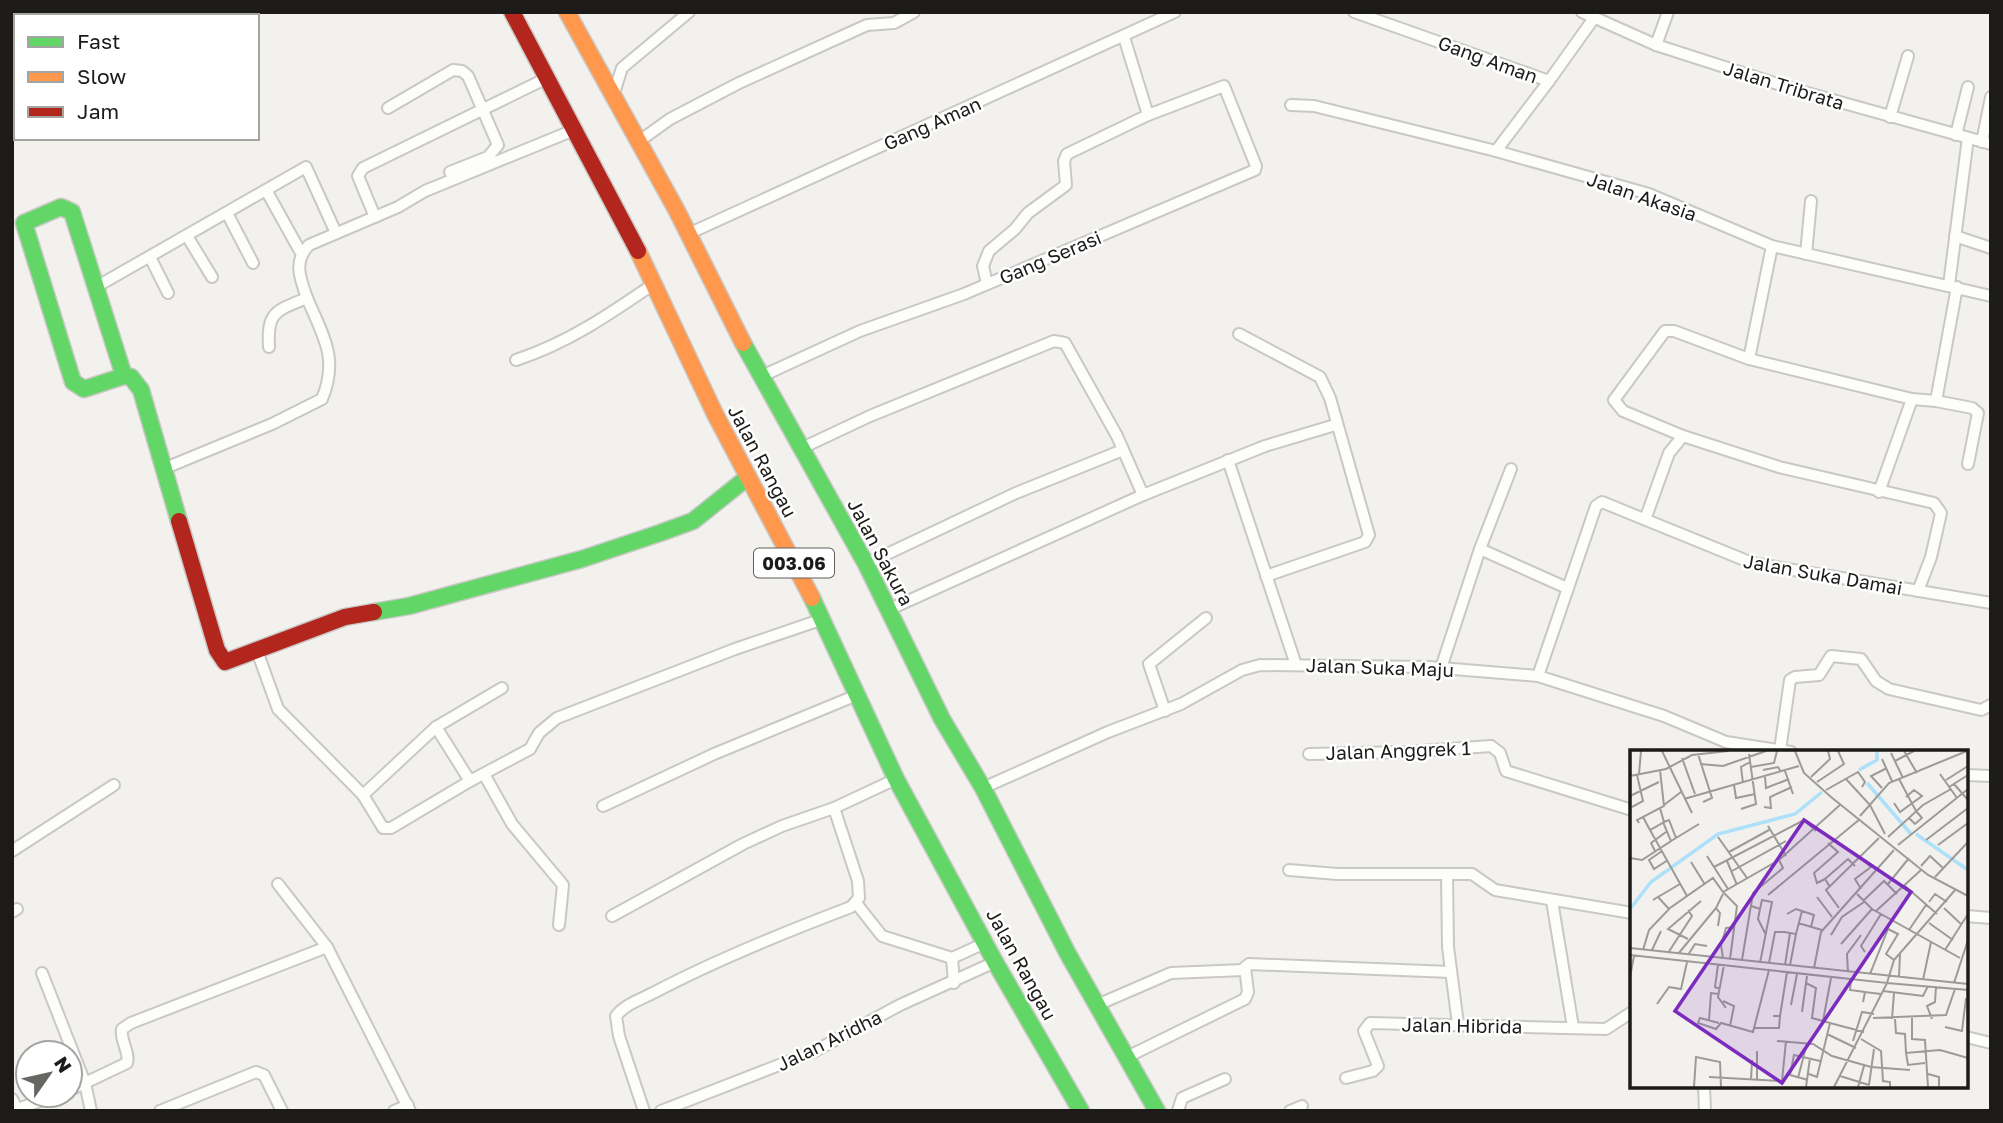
<svg xmlns="http://www.w3.org/2000/svg" width="2003" height="1123" viewBox="0 0 2003 1123" font-family="'Golos Text',sans-serif">
  <style>
    .lines { fill: none; stroke-linecap: round; stroke-linejoin: round }
    .street-casing { stroke: #c9c8c5; stroke-width: 14 }
    .fast-casing { stroke: #c9c8c5; stroke-width: 19 }
    .slow-casing { stroke: #c9c8c5; stroke-width: 19 }
    .jam-casing { stroke: #c9c8c5; stroke-width: 19 }
    .street { stroke: #fdfdfc; stroke-width: 10 }
    .fast { stroke: #63d668; stroke-width: 16 }
    .slow { stroke: #ff974d; stroke-width: 16 }
    .jam { stroke: #b3261e; stroke-width: 16 }
    .labels { text-anchor: middle; dominant-baseline: central; stroke-width: 5; stroke-linejoin: round; paint-order: stroke }
    .shield { fill: #fff; stroke: #605f5e; stroke-width: 2 }
    .shield-label { font-size: 18px; font-weight: bold; fill: #1c1b19 }
    .street-label { font-size: 19px; fill: #1c1b19; stroke: #fff }
    .inset-river { fill: none; stroke: #ade0f9; stroke-width: 3.5 }
    .inset-road { fill: none; stroke: #9c9b98; stroke-width: 2 }
    .view { fill: #7b2cbf; fill-opacity: 0.15; stroke: #7b2cbf; stroke-width: 3.5 }
    .inset-edge { fill: none; stroke: #1c1b19; stroke-width: 3.5 }
  </style>
  <rect width="100%" height="100%" fill="#f2f1ed"/>
  <g class="lines">
    <g class="street-casing">
      <g id="street">
        <polyline points="1354,12 1549,81 1594,18"/>
        <polyline points="1582,12 1656,45 1793,89 1991,144"/>
        <polyline points="1656,45 1668,12"/>
        <polyline points="613,96 622,68 689,12"/>
        <polyline points="1291,105 1314,106 1496,151 1649,194 1772,246 1991,296"/>
        <polyline points="388,108 453,70 462,71 468,76 498,145 488,157 450,172"/>
        <polyline points="1890,117 1908,56"/>
        <polyline points="1956,135 1968,87"/>
        <polyline points="638,142 670,119 739,83 867,25 894,23 914,12"/>
        <polyline points="1982,142 1991,97"/>
        <polyline points="1496,151 1549,81"/>
        <polyline points="266,190 301,253"/>
        <polyline points="227,213 253,263"/>
        <polyline points="375,217 358,176 363,168 547,78"/>
        <polyline points="688,234 1175,12"/>
        <polyline points="187,236 212,277"/>
        <polyline points="1955,236 1991,248"/>
        <polyline points="1806,254 1811,201"/>
        <polyline points="150,257 168,293"/>
        <polyline points="987,284 983,266 989,251 1015,229 1028,213 1066,185 1064,161 1067,154 1148,115"/>
        <polyline points="1949,285 1968,138"/>
        <polyline points="96,287 306,167 336,233"/>
        <polyline points="1239,334 1320,377 1330,398 1369,535 1365,542 1266,576"/>
        <path d="M269,347C267,312 275,311 307,298C300,278 293,262 309,245L398,207L425,191L574,130"/>
        <polyline points="1749,359 1772,246"/>
        <path d="M516,360C568,343 610,314 655,283"/>
        <polyline points="760,377 860,331 964,294 1255,170 1256,166 1224,86 1148,115 1124,37"/>
        <polyline points="1936,401 1972,408 1978,413 1968,464"/>
        <polyline points="1683,436 1623,411 1614,400 1665,331 1674,331 1749,359 1912,399 1936,401 1957,287"/>
        <polyline points="802,448 870,416 1054,341 1065,343 1117,436 1143,495 888,610"/>
        <polyline points="1228,460 1296,665"/>
        <path d="M163,469L272,424L322,399C339,358 323,336 307,298"/>
        <polyline points="1879,492 1912,399"/>
        <polyline points="1143,495 1265,446 1335,425"/>
        <polyline points="1646,517 1669,453 1683,436 1779,467 1934,503 1941,513 1931,557 1918,591"/>
        <polyline points="1480,549 1567,588"/>
        <polyline points="866,564 1016,493 1123,450"/>
        <polyline points="257,651 278,709 363,795 383,828 391,828 470,781"/>
        <polyline points="1441,668 1480,549 1511,469"/>
        <polyline points="1538,676 1596,506 1602,502 1752,563 1991,603"/>
        <polyline points="1165,711 1149,664 1206,618"/>
        <polyline points="436,727 470,781 530,749 539,733 557,718 735,649 823,619"/>
        <polyline points="1780,750 1790,680 1795,677 1819,675 1831,656 1861,659 1876,681 1889,689 1981,710 1991,705"/>
        <polyline points="1309,754 1406,752 1491,746 1500,753 1506,771 1632,810"/>
        <polyline points="484,774 512,824 563,885 559,925"/>
        <polyline points="1966,775 1991,776"/>
        <polyline points="983,788 1108,732 1181,704 1242,670 1260,665 1429,667 1538,676 1664,716 1726,742 1791,752"/>
        <polyline points="363,795 436,727 502,688"/>
        <polyline points="603,806 714,754 857,695"/>
        <polyline points="12,851 114,785"/>
        <polyline points="1289,870 1337,874 1472,874 1495,890 1632,913"/>
        <polyline points="1447,875 1448,947 1458,1024"/>
        <polyline points="278,884 327,947 410,1111"/>
        <polyline points="1552,901 1573,1027"/>
        <polyline points="856,903 882,936 952,958"/>
        <polyline points="12,912 17,909"/>
        <polyline points="612,916 743,844 782,826 834,808 896,779"/>
        <polyline points="1966,916 1991,918"/>
        <polyline points="42,973 85,1083 91,1111"/>
        <polyline points="954,983 952,958 985,943"/>
        <polyline points="1097,1005 1171,973 1244,970"/>
        <polyline points="1966,1037 1991,1043"/>
        <polyline points="1127,1057 1245,999 1248,992 1245,967 1249,964 1451,972"/>
        <polyline points="1346,1078 1373,1071 1378,1066 1364,1031 1370,1023 1606,1029 1632,1012"/>
        <polyline points="1704,1086 1705,1111"/>
        <path d="M70,1090L127,1063C130,1052 120,1041 122,1029L131,1023L327,947"/>
        <polyline points="12,1099 17,1109 58,1095"/>
        <polyline points="160,1111 256,1072 264,1075 282,1111"/>
        <polyline points="394,1111 408,1105"/>
        <path d="M644,1111L619,1036L616,1016C625,1004 644,998 657,991C720,958 785,932 851,907L859,898L858,881L834,808"/>
        <polyline points="661,1111 815,1051 900,1005 995,962"/>
        <polyline points="1178,1111 1182,1098 1225,1079"/>
        <polyline points="1290,1111 1302,1106"/>
      </g>
    </g>
    <g class="fast-casing">
      <g id="fast">
        <polyline points="743,343 866,564 942,719 983,788 1068,954 1157,1111"/>
        <polyline points="124,376 72,212 61,207 24,223 73,382 84,389 124,376 131,377 141,390 179,521"/>
        <polyline points="812,598 896,779 995,962 1081,1111"/>
        <polyline points="374,612 409,606 582,559 660,533 693,521 748,477"/>
      </g>
    </g>
    <g class="slow-casing">
      <g id="slow">
        <polyline points="567,12 677,211 743,343"/>
        <polyline points="638,251 715,414 812,598"/>
      </g>
    </g>
    <g class="jam-casing">
      <g id="jam">
        <polyline points="512,12 638,251"/>
        <polyline points="179,521 217,650 225,662 345,617 374,612"/>
      </g>
    </g>
    <use href="#street" class="street"/>
    <use href="#fast" class="fast"/>
    <use href="#slow" class="slow"/>
    <use href="#jam" class="jam"/>
  </g>
  <g class="labels">
    <rect class="shield" x="754" y="548.5" width="80" height="29" rx="5"/>
    <g class="shield-label">
      <text x="794" y="563">003.06</text>
    </g>
    <g class="street-label">
      <text transform="translate(1488 59) rotate(20)">Gang Aman</text>
      <text transform="translate(1784 85) rotate(17)">Jalan Tribrata</text>
      <text transform="translate(932 123) rotate(-24)">Gang Aman</text>
      <text transform="translate(1642 196) rotate(19)">Jalan Akasia</text>
      <text transform="translate(1050 257) rotate(-23)">Gang Serasi</text>
      <text transform="translate(763 461) rotate(62)">Jalan Rangau</text>
      <text transform="translate(881 552) rotate(62)">Jalan Sakura</text>
      <text transform="translate(1823 574) rotate(10)">Jalan Suka Damai</text>
      <text transform="translate(1380 667) rotate(2)">Jalan Suka Maju</text>
      <text transform="translate(1398 750) rotate(-2)">Jalan Anggrek 1</text>
      <text transform="translate(1022 964) rotate(61)">Jalan Rangau</text>
      <text transform="translate(1462 1025) rotate(1)">Jalan Hibrida</text>
      <text transform="translate(829 1040) rotate(-26)">Jalan Aridha</text>
    </g>
  </g>
  <g transform="translate(1630 750)">
    <rect width="338" height="338" fill="#f2f1ed"/>
    <path class="inset-river" d="M229,20L247,10V1M237,33L281,84M286,84L338,120M0,159L21,132L88,84L165,64L192,42"/>
    <path class="inset-road" d="M32,1L62,63M165,1L174,23L201,47L298,125L338,146M274,1L287,23M261,3L273,28M68,4L82,48L73,52M52,8L65,44M252,9L262,31M265,11L284,1M70,14L93,16L136,1M121,17L144,13L147,1M133,20L148,17L151,22M155,21L163,44M9,24L11,1M310,24L327,48M0,26L36,19L62,5L98,1M135,27L136,38L159,29M181,27L200,9L198,1M216,29L240,55L255,84M269,29L286,61M316,30L338,16M187,32L214,14L208,1M113,33L111,17L120,12M324,34L338,50M104,35L106,48L125,44M319,37L338,25M252,38L241,26L257,18M196,40L228,22L235,32L232,37M0,46L29,32M54,49L169,16M264,53L270,62L292,46L284,40L276,47M34,55L51,42M2,57L13,51L7,25M134,57L141,58L140,47L162,37M111,59L126,54L119,4M230,66L259,33L337,1M13,67L20,80L34,72L30,58M279,68L285,74L292,68L286,61M34,72L39,70L46,88M9,73L7,70L34,56L30,20M138,76L156,106M20,80L57,146M88,87L117,128M258,87L293,55L321,39M296,90L338,58M41,91L69,74M268,95L338,39M308,95L338,73M25,101L21,93L36,82M32,101L19,110L24,119L38,110M99,102L139,80M77,106L98,139M0,108L12,110L41,91L33,72M97,111L107,135M61,112L74,133M291,116L300,106L313,118M84,117L174,70L186,81M102,121L156,91M305,127L338,92M195,129L187,133L184,123L208,102L198,93M258,134L279,108M275,136L307,164M200,137L195,129L218,109L225,116M231,139L225,129L241,117L232,109M93,142L107,156L100,209M227,144L242,159L330,208M138,145L230,69M28,147L50,134M187,147L202,167M23,150L28,147L39,159M233,151L254,131L267,144M299,152L305,144L317,152M121,156L130,159L132,150L142,152L130,213M209,158L196,140L249,88M314,158L332,175M130,159L128,169L136,185M246,161L291,120M157,164L166,159L184,165L181,177M168,173L192,180M299,173L323,190M88,176L90,163L86,158L93,144M279,180L296,155M166,184L172,161M201,185L212,167L234,152M58,189L38,179L71,151M211,194L242,159M0,198L338,234M13,200L19,180L40,158L83,128L93,142L149,110L211,54M22,200L31,181M315,200L338,164M235,202L231,196L251,164M38,203L62,166L58,160M48,204L86,158M0,205L257,233L264,210L326,139M58,205L65,194L77,196M93,208L91,195L96,178L105,177M112,210L123,143L153,118L149,110M139,213L145,182H154L166,184L160,215M88,215L85,237L90,239M94,215L88,247L96,258M155,215L160,183M184,218L191,182L264,100M218,222L217,204L231,185M240,224L258,179L268,184L256,204L264,210M0,227L4,206M269,227L270,204M221,229L220,240L235,242M293,230L301,192M176,233L186,238L182,268L200,273M324,233L338,190M253,241L293,246L298,236M93,251L104,256L100,276M233,252L235,242L251,244M27,254L39,237L51,239L57,212M161,255L167,224M172,262L177,226M143,266H150L157,222M243,268L316,265L325,239M282,268V289L295,290L298,337M262,269L264,243M265,269L266,283L275,284L276,303L310,300L338,308M302,269L297,256L305,252L306,237M79,270L81,243L89,244M193,271L201,228M89,273L70,268L68,273L86,279L91,273L123,282L139,220M315,277L332,281L336,248M124,278H149L150,266M197,284L226,298M231,289L251,301L253,331L260,332V337M147,291L183,294L202,306L241,317L280,320M223,291L232,262L244,264M276,303L278,315L295,313M117,311H122L121,329M179,324L187,327L200,273L234,282M298,324L309,327V337M210,326L239,335M79,327L152,331L156,291M168,328L177,293M127,329V301M178,330L160,325L164,305L190,311M239,335L244,299M64,337L66,307L90,312L91,337M176,337L180,308M204,337L257,233L338,240V244M228,337L234,316"/>
    <path class="view" d="M174,70L281,142L152,333L45,261Z"/>
    <rect width="338" height="338" class="inset-edge"/>
  </g>
  <rect width="2003" height="1123" fill="none" stroke="#1c1b19" stroke-width="28"/>
  <rect x="14" y="14" width="245" height="126" fill="#ffffff" stroke="#a4a4a3" stroke-width="2"/>
  <rect x="28" y="37" width="35" height="10" fill="#63d668" stroke="#a4a4a3" stroke-width="2"/>
  <text x="77" y="49" font-size="21" fill="#1c1b19">Fast</text>
  <rect x="28" y="72" width="35" height="10" fill="#ff974d" stroke="#a4a4a3" stroke-width="2"/>
  <text x="77" y="84" font-size="21" fill="#1c1b19">Slow</text>
  <rect x="28" y="107" width="35" height="10" fill="#b3261e" stroke="#a4a4a3" stroke-width="2"/>
  <text x="77" y="119" font-size="21" fill="#1c1b19">Jam</text>
  <g transform="translate(49 1074) rotate(56)"><circle r="33" fill="#ffffff" stroke="#a4a4a3" stroke-width="2"/>
  <path d="M0-5L12 26L0 18L-12 26Z" fill="#676663"/>
  <text y="-10" font-size="19" font-weight="bold" text-anchor="middle" fill="#1c1b19">N</text>
  </g>
</svg>
